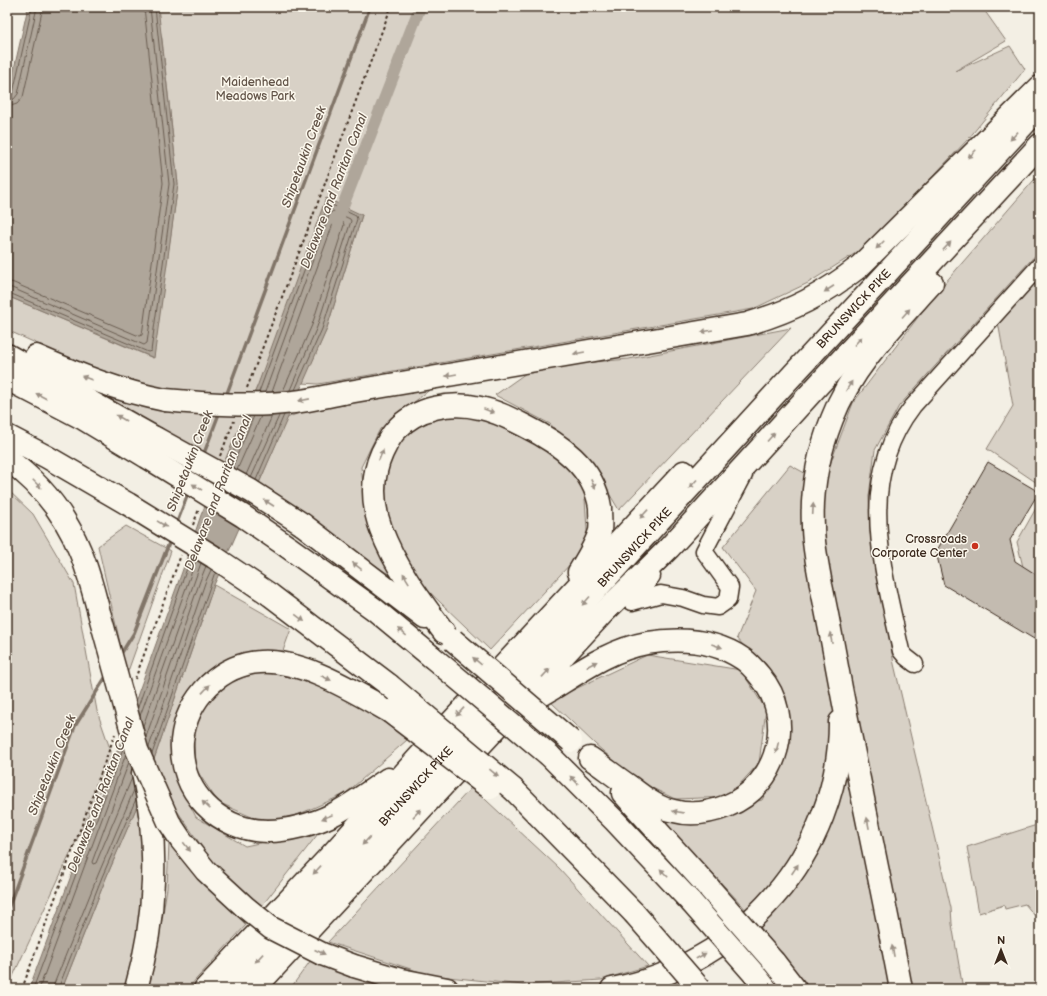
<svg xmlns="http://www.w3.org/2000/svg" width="1047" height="996" viewBox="0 0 1047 996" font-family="'Balsamiq Sans',sans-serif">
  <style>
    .green { fill: #d8d1c6; stroke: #8a7e72 }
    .water { fill: #afa69a; stroke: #817468 }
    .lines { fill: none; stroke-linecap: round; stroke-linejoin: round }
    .shore { stroke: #695c50; stroke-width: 1 }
    .stream { stroke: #817468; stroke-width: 3.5 }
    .canal { stroke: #afa69a; stroke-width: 12 }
    .building { fill: #c3bbb0; stroke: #3b2a1e }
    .minor-casing { stroke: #3b2a1e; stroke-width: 19 }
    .highway-casing { stroke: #3b2a1e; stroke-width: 25 }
    .path { stroke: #3b2a1e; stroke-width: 2; stroke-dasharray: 3 3; stroke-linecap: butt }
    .minor { stroke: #fbf7ec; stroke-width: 16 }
    .highway { stroke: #fbf7ec; stroke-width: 22 }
    .highway-bridge-casing { stroke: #3b2a1e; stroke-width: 25; stroke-linecap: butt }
    .highway-bridge { stroke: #fbf7ec; stroke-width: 22 }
    .oneway { fill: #9b9085 }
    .poi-dot { fill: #c8321e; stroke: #fbf7ec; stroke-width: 1.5 }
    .labels { text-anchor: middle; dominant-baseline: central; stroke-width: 3; stroke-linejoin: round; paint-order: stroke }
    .park-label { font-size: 12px; fill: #625448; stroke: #fbf7ec }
    .street-label { font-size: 12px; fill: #3b2a1e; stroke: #fbf7ec }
    .poi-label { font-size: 12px; fill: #3b2a1e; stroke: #fbf7ec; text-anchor: end }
    .water-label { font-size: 13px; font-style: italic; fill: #645549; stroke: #fbf7ec }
  </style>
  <rect width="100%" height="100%" fill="#f3efe4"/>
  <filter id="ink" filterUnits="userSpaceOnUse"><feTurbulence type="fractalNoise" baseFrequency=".025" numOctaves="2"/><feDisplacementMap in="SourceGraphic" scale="8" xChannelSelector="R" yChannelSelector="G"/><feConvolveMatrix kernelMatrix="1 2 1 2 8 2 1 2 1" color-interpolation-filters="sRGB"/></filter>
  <g filter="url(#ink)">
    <g class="green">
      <polygon points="155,7 982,7 1006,41 955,71 1010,46 1025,69 969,138 867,246 808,283 753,309 318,384 302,383 326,331 362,215 257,387 223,466 104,395 110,377 7,330 7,296 153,358 178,184 162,39"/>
      <polygon points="1040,173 1040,250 899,406 875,450 869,496 870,533 894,664 951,908 952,924 963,989 806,989 762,929 741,904 664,822 762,800 791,742 786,696 737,638 756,591 723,547 790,465 823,483 853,403 937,292"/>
      <polygon points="1040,277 1040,485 987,449 1013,406 998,322"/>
      <polygon points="791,328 619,510 589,460 550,424 495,395 529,371 583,363 629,359"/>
      <polygon points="432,388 380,429 361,467 367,516 390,575 257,488 287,418 308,409"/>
      <polygon points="450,409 483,416 551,448 584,484 588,545 490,650 418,581 384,519 386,464 412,424"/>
      <polygon points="7,489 33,514 74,584 97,711 114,760 7,989"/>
      <polygon points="1040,501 1040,577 1023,567 1017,542"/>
      <polygon points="126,526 171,551 127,674 98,546"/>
      <polygon points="214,585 291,629 283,651 245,655 211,670 178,781 196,817 245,846 321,830 261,907 214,864 171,802 154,759"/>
      <polygon points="647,655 741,670 766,710 759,763 728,797 675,799 636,780 595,744 550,701"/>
      <polygon points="264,670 310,676 359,703 407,740 345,794 288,819 256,819 218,802 195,768 193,722 221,686"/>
      <polygon points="472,787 559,868 648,966 601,980 523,985 429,975 328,942"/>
      <polygon points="137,806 148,883 135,953 125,989 62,989 106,878"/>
      <polygon points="1040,824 1040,922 1025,904 1005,909 1004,905 979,913 967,847"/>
      <polygon points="169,843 246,925 187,989 144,989 156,957 167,888"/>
      <polygon points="311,960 413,989 290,989"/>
    </g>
    <g class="water">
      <polygon points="28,7 158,7 178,184 154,358 7,296 7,100"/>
      <polygon points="326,198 362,215 326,331 214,585 141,797 106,878 62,989 29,989 114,760 182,572 201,515 257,387"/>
    </g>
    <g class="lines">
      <g class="shore">
        <polyline points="7,96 10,96 13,93 32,7"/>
        <polyline points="7,101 14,99 18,94 37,7"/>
        <polyline points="7,107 17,104 23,97 43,7"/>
        <polyline points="7,281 14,283 139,336 142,335 163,183 144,7"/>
        <polyline points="7,287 12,288 144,345 147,343 169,184 150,7"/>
        <polyline points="7,292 148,352 151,351 174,184 155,7"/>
        <polyline points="259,392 328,206 330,204 356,216 357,219 322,329 295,390"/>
        <polyline points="265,392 330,213 333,211 350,219 351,221 317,327 290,390"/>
        <polyline points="272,392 334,221 336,219 343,222 344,225 312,325 283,391"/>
        <polyline points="228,464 249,417"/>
        <polyline points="232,467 254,416"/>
        <polyline points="237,470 261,416"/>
        <polyline points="246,475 272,416"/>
        <polyline points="251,478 279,416"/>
        <polyline points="256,480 284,415"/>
        <polyline points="138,707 191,557"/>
        <polyline points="140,716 196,560"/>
        <polyline points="143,726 201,563"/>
        <polyline points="146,737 200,581 206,566"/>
        <polyline points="149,747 205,583 211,570"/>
        <polyline points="152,754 215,572"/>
        <polyline points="129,762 92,862 93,864 96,863 132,778"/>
        <polyline points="33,989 124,746"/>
        <polyline points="39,989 126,754"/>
        <polyline points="53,989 54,984 98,875 134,790"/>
        <polyline points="58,989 102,877 136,799"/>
      </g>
      <g class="stream">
        <polyline points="226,396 370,7"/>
        <polyline points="203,456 220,411"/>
        <polyline points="176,525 189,491"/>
        <polyline points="119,657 134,633 171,538"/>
        <polyline points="7,911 75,726 107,675"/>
      </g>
      <polyline class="canal" points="337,221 420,7"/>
    </g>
    <polygon class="building" points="988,462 1039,492 1010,540 1015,561 1040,577 1040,629 1034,639 944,585 936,552"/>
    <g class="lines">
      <g class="minor-casing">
        <g id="minor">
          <polyline points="652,576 632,602 661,594 683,598 703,605 718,607 728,600 730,587 704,551 744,475"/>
          <path d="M915,664L906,657L901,651C883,567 855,481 913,406L1040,265"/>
        </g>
      </g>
      <g class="highway-casing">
        <g id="highway">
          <polyline points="7,355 155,438"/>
          <path d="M36,356C79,375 119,391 165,400"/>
          <polyline points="7,379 84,419 147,457"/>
          <path d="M343,393L747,324C792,311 823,295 860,266L1040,87"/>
          <polyline points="7,436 47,457 128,504"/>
          <path d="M7,459C40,483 65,514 80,551C89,572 94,595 100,616"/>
          <polyline points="302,524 425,618"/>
          <polyline points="288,547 374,609 432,657"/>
          <polyline points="269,594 389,685"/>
          <path d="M444,632C420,600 395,567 381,529C372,505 371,477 382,453C386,445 390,436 396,430C417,407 452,401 480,408C496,411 511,419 525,426C559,443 594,467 600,507C600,515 601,524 600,531C596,545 587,559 579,572"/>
          <path d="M529,702C568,682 602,651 647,643C679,638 715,640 743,659C749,663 755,670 760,676C796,719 779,785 727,806C709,813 692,816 674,811C656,808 643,796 629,786C616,777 603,767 590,758"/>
          <polyline points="549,755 615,821 691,902"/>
          <path d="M388,779C370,791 352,805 332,815C314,824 287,831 268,831C218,831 179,791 182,741C184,720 194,700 209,685C223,672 241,663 260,662C302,659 353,691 389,711"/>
          <polyline points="514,790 634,913"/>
          <polyline points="623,793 710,889"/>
          <polyline points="774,962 795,989"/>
          <polyline points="354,966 401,980 447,989"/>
          <polyline points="755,975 766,989"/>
          <path d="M136,989C156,919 159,844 143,773"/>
          <polyline points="205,989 333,853 418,758 684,472"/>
          <path id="s1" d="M230,989L776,393L1040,107"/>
          <polyline points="254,989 603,613 669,548 864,335 1040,145"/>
          <path d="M612,989C740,966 840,854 840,722"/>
          <path d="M901,989C881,881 857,775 837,667C832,640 827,613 821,585C818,566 813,546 813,526C811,490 819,452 832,419C852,366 895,324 932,283"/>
        </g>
      </g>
      <g class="path">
        <polyline points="247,388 302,245 391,7"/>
        <polyline points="220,456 234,421"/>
        <polyline points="193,525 199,509"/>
        <polyline points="135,679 181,555"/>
        <polyline points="22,989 115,734"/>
      </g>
      <use href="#minor" class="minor"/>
      <use href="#highway" class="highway"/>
      <g class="highway-bridge-casing">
        <g id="highway-bridge">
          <path d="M165,400C208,404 252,407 294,402C311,400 327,396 343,393"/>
          <polyline points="155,438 251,491 302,524"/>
          <polyline points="147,457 243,516 288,547"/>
          <polyline points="128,504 214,557 269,594"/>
          <polyline points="100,616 137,750 169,822 181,840 206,871 245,907 271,928 322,954 354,966"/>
          <polyline points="453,640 571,741"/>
          <polyline points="432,657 549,755"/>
          <polyline points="389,685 514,790"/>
          <polyline points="389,711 490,788"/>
          <polyline points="710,889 774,962"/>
          <polyline points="691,902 755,975"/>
          <polyline points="634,913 700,989"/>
        </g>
      </g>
      <use href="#highway-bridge" class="highway-bridge"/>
    </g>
    <defs><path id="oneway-solid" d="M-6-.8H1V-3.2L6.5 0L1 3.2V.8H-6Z"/></defs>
    <g class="oneway">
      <use href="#oneway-solid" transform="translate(1014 136) rotate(133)"/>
      <use href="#oneway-solid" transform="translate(972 154) rotate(135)"/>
      <use href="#oneway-solid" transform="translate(880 245) rotate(135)"/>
      <use href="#oneway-solid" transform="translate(947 246) rotate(-47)"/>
      <use href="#oneway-solid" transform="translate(829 289) rotate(147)"/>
      <use href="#oneway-solid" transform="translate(906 313) rotate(-48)"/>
      <use href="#oneway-solid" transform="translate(707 331) rotate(170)"/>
      <use href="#oneway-solid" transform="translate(858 341) rotate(-48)"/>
      <use href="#oneway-solid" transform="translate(579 353) rotate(170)"/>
      <use href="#oneway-solid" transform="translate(451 375) rotate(170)"/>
      <use href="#oneway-solid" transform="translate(87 378) rotate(-159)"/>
      <use href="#oneway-solid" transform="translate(849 386) rotate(-58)"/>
      <use href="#oneway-solid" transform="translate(41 396) rotate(-152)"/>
      <use href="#oneway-solid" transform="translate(304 400) rotate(169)"/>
      <use href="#oneway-solid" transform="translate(489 411) rotate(21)"/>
      <use href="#oneway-solid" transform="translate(121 418) rotate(-150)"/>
      <use href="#oneway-solid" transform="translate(771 437) rotate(-48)"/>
      <use href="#oneway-solid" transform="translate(381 455) rotate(-68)"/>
      <use href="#oneway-solid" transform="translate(37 484) rotate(45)"/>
      <use href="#oneway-solid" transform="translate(593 484) rotate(65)"/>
      <use href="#oneway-solid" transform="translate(693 484) rotate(132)"/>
      <use href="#oneway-solid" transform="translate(197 487) rotate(-148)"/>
      <use href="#oneway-solid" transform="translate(269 503) rotate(-147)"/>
      <use href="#oneway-solid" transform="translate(813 509) rotate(-87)"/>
      <use href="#oneway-solid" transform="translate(644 514) rotate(133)"/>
      <use href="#oneway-solid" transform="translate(162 524) rotate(32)"/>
      <use href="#oneway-solid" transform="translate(357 566) rotate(-143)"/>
      <use href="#oneway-solid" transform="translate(406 578) rotate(-122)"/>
      <use href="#oneway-solid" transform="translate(586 601) rotate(132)"/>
      <use href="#oneway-solid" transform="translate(300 618) rotate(37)"/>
      <use href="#oneway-solid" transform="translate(402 632) rotate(-141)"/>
      <use href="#oneway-solid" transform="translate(831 638) rotate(-101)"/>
      <use href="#oneway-solid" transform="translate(717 646) rotate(19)"/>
      <use href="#oneway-solid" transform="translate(477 661) rotate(-140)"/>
      <use href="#oneway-solid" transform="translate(592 664) rotate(-28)"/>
      <use href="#oneway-solid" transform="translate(546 673) rotate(-47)"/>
      <use href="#oneway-solid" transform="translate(326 678) rotate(24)"/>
      <use href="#oneway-solid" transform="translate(206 689) rotate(-47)"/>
      <use href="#oneway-solid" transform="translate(460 712) rotate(133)"/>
      <use href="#oneway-solid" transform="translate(777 748) rotate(104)"/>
      <use href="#oneway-solid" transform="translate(494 773) rotate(40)"/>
      <use href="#oneway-solid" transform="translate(574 780) rotate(-135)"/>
      <use href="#oneway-solid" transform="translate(206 805) rotate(-136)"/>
      <use href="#oneway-solid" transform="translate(678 812) rotate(-170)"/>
      <use href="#oneway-solid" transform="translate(417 813) rotate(-47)"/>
      <use href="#oneway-solid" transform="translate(327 817) rotate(159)"/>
      <use href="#oneway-solid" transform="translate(868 823) rotate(-101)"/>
      <use href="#oneway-solid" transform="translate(366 841) rotate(133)"/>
      <use href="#oneway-solid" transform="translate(187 847) rotate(52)"/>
      <use href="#oneway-solid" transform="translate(795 869) rotate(-56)"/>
      <use href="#oneway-solid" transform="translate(317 870) rotate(133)"/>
      <use href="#oneway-solid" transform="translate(664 873) rotate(-134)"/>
      <use href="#oneway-solid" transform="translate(893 951) rotate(-101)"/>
      <use href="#oneway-solid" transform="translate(320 952) rotate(24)"/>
      <use href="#oneway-solid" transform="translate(701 956) rotate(-29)"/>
      <use href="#oneway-solid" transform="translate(259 958) rotate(133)"/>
    </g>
  </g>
  <circle class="poi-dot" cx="975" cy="546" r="4"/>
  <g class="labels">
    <g class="park-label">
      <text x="255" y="82">Maidenhead<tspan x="255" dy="14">Meadows Park</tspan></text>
    </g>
    <g class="street-label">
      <text stroke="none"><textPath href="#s1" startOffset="923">BRUNSWICK PIKE</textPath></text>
      <text stroke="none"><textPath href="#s1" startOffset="599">BRUNSWICK PIKE</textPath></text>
      <text stroke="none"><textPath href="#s1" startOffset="275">BRUNSWICK PIKE</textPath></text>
    </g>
    <g class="poi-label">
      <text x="967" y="539">Crossroads<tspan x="967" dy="14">Corporate Center</tspan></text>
    </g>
    <g class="water-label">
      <text transform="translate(304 157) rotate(-70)">Shipetaukin Creek</text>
      <text transform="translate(334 191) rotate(-69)">Delaware and Raritan Canal</text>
      <text transform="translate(190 461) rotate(-69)">Shipetaukin Creek</text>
      <text transform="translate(218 493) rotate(-69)">Delaware and Raritan Canal</text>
      <text transform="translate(52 765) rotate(-68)">Shipetaukin Creek</text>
      <text transform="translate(101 795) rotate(-69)">Delaware and Raritan Canal</text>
    </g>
  </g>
  <rect width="1047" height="996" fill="none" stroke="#fbf7ec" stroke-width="24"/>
  <rect x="12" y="12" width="1023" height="972" fill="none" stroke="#3b2a1e" stroke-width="1.5" filter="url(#ink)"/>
  <g transform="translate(1001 950)" stroke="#fbf7ec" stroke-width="3" paint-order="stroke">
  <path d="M0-3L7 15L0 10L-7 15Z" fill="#3b2a1e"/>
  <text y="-6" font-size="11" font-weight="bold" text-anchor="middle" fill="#3b2a1e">N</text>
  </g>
</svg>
